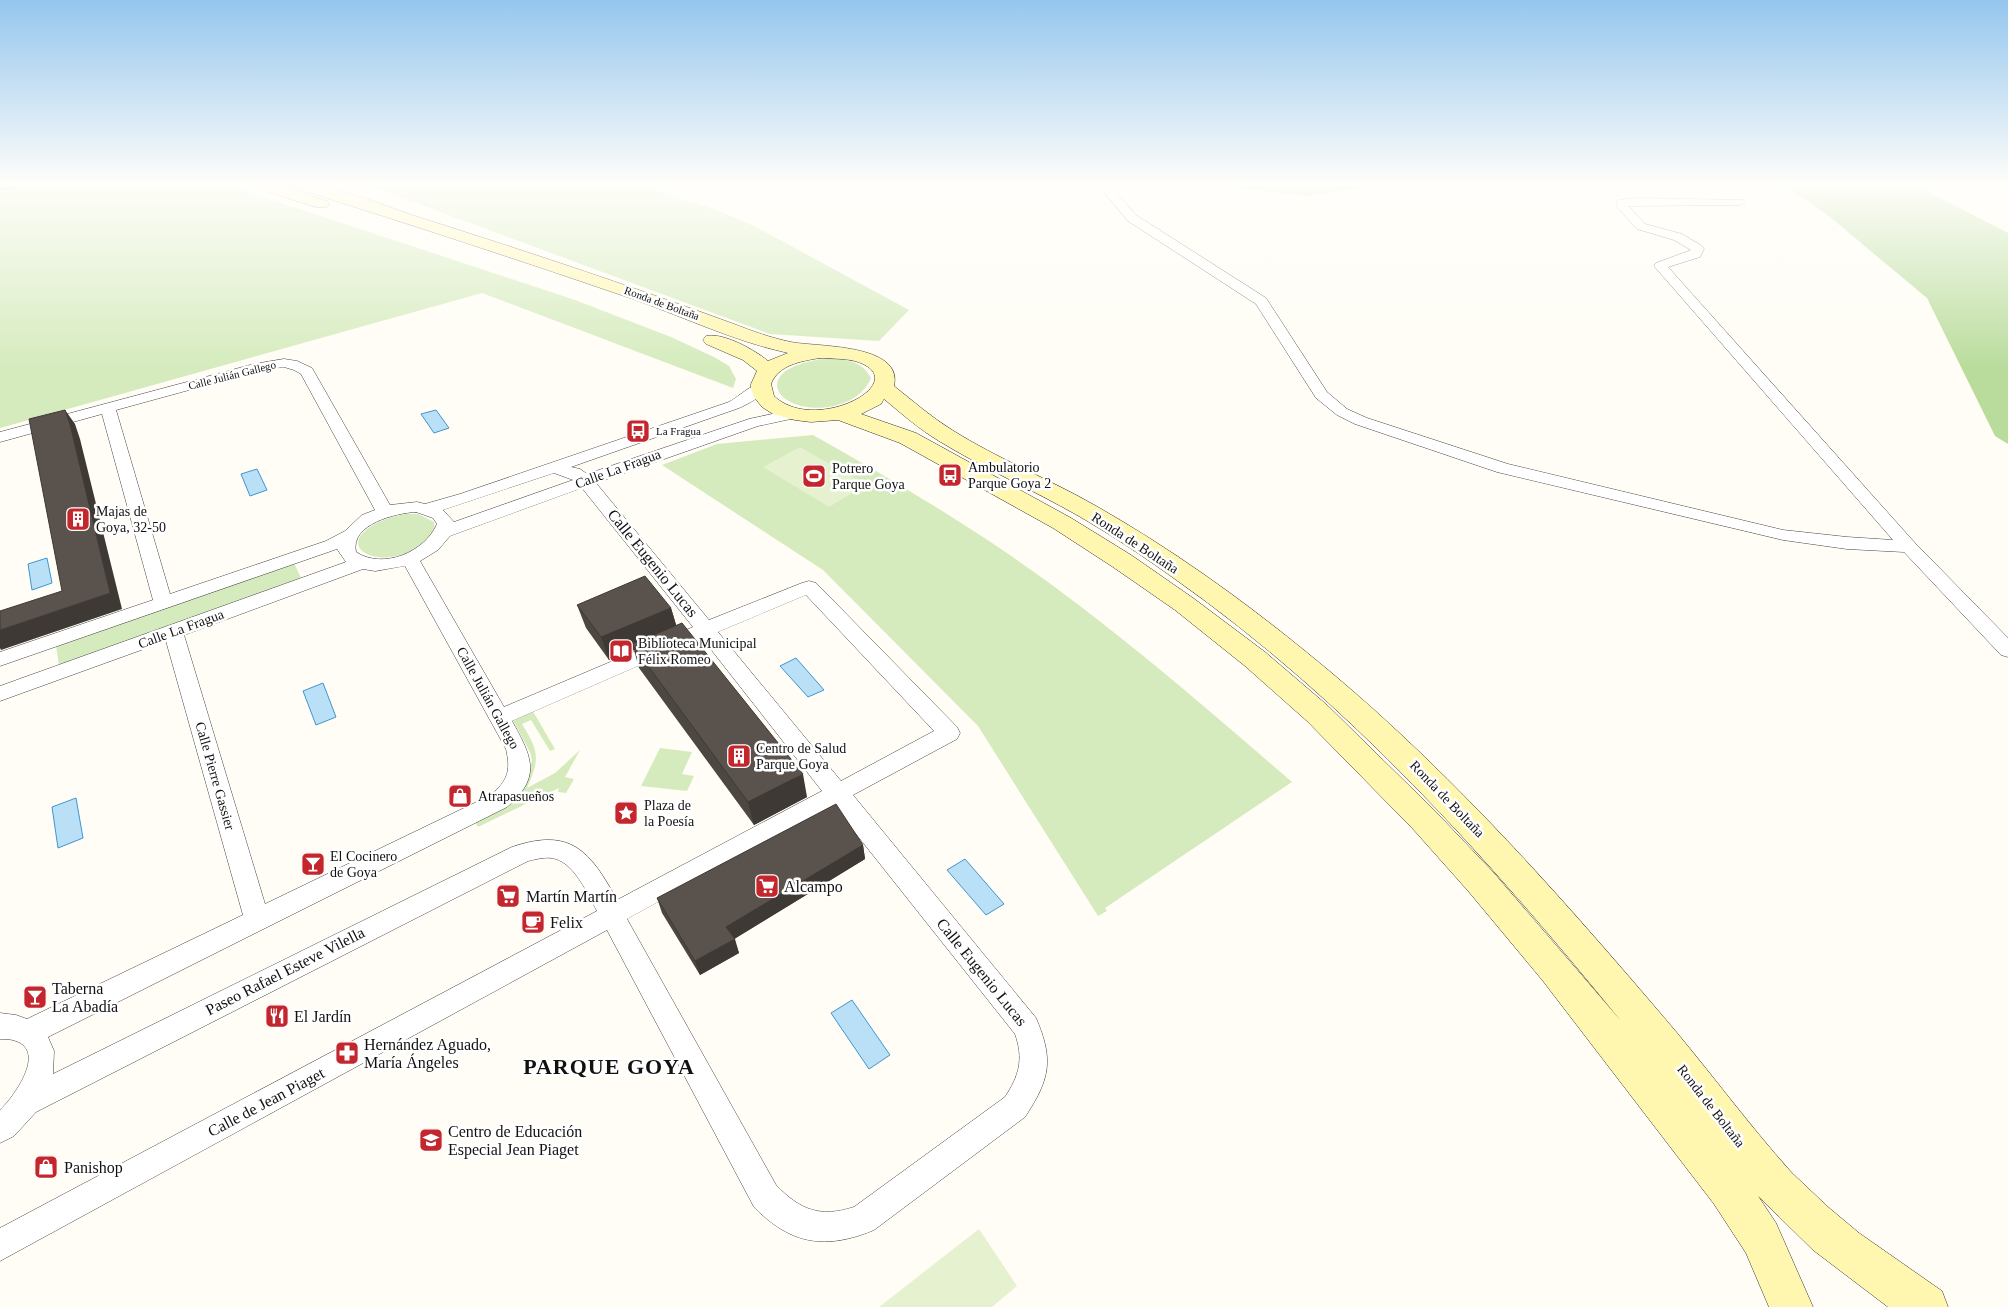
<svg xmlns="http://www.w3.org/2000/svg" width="2008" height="1307" viewBox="0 0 2008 1307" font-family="Georgia,serif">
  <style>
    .green { fill: #d5ebbd }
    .forest { fill: #b9dc9c }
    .pitch { fill: #e6f2cf }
    .water { fill: #b9e0f7; stroke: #3f96cf }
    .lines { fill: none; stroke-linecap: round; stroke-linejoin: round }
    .stream { stroke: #3f96cf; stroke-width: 4 }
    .street-casing { stroke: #444; stroke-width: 1 }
    .secondary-casing { stroke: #333; stroke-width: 1 }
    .street { fill: #fff; fill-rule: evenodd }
    .secondary { fill: #fff6b0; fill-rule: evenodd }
    .wall { fill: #4d4742 }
    .shaded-wall { fill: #3f3936 }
    .building { fill: #5a524d; stroke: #3f3936 }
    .labels { text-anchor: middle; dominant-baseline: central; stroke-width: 5; stroke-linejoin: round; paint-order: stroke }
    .far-street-label { font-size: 11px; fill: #111; stroke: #fff }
    .far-poi-label { font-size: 11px; fill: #111; stroke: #fff; text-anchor: start }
    .poi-label { font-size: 14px; fill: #111; stroke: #fff; text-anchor: start }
    .street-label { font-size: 14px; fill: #111; stroke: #fff }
    .near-street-label { font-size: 16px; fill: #111; stroke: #fff }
    .near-poi-label { font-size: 16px; fill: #111; stroke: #fff; text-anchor: start }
    .near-district-label { font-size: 22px; font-weight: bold; letter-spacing: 1px; fill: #111; stroke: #fff }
  </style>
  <rect width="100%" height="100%" fill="#fffdf5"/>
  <g class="green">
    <polygon points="0,186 230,186 575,300 671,337 714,357 729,366 736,379 733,388 482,293 0,428"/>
    <polygon points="370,186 648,186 653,189 719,211 756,227 909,310 879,341 770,334"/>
    <path d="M832,358C849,360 863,362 871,378C860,407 812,416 787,400C782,397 777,391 777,385C778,365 817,359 832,358Z"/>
    <path d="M813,435C877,471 940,508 1001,549C1104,619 1198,701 1292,782L1105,908L1107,911L1098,916L978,726L823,570L662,465L717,444Z"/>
    <path d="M406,514H418L434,522L435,532C431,536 427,543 422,546C416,551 407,553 400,555C373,564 338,547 373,525C383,519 395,516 406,514Z"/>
    <polygon points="294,563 301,578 59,665 56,646"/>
    <path d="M531,708L555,749L550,751L531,720L522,724C539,751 540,759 527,788L555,773L580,750L565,777L574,779L566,793L558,792L559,788L478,827L475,822L529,773L532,760L530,752L511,717Z"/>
    <polygon points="660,748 692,752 682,774 694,776 687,791 641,786"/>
  </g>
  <g class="forest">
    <polygon points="1218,186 1373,186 1307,196"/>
    <polygon points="1786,186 1917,186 2008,233 2008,444 1995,436 1927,298 1830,217"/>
  </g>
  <g class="pitch">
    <polygon points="800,447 866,485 829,507 763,467"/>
    <polygon points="979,1229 1017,1286 992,1307 879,1307"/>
  </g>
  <g class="water">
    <polygon points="436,410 449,428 434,433 421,414"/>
    <polygon points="257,469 267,490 250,496 241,474"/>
    <polygon points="47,558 52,583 32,590 28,564"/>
    <polygon points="796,658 824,690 808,697 780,666"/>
    <polygon points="323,683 336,717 316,725 303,691"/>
    <polygon points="76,798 83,838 58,848 52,807"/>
    <polygon points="965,859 1004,904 986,915 947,870"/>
    <polygon points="852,1000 890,1055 869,1069 831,1013"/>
  </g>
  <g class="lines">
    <polyline class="stream" points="0,189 19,186"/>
    <g class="street-casing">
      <g id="street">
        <polygon points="1099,186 1110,186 1136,215 1266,298 1327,392 1347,409 1367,418 1508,464 1783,530 1847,537 1893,540 1654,266 1656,263 1691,250 1674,240 1637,229 1616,206 1618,200 1637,198 1743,200 1745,202 1743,204 1739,205 1628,206 1645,224 1682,234 1702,246 1704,249 1700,257 1668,267 1915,543 2008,638 2008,657 2001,655 1904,552 1847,549 1783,540 1497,472 1355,424 1337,415 1316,398 1256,304 1128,221"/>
        <path d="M284,359L297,361L312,368L390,505L417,502L425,504L460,494L729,402C740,396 754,381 766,384L768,387C761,397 750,403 739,408L571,467L580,469L587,474L749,419L795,409L800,411L803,414L800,417L758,426L596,483L709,620L802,583L809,581L816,583L957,727L960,733L957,739L853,795L1036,1018C1054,1060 1050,1079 1025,1117L874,1230C826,1250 791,1245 754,1207L607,930L0,1261V1228L597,911C588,894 575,865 556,859C547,856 537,859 528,861L36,1112L14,1136L0,1143V1110C13,1098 47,1052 16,1041C11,1039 5,1039 0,1039V1013L16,1015L27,1019L243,915L166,641L0,701V686L346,562L337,549L0,666V652L153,600L102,414L0,442V432L254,364ZM284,367L294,370L301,374L375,510L362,515L345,531L326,541L170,594L116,410L262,370ZM554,473L573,480L454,522L443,510ZM582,488L693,627L504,707L420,561L438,550L450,536ZM416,512L433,518L437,524C425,552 383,570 356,552C350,524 396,513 416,512ZM405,566L506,749C511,771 508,780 491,795L265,904L184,635L363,569L375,571ZM806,595L934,731L841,781L718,632ZM702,638L822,791L617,900C590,851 571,827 512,847L53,1074L54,1051L48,1037L507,807C542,777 532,757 512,721ZM834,806L1015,1034C1024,1059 1019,1076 1005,1097L854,1207C820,1218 800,1210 776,1185L627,919Z"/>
      </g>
    </g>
    <g class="secondary-casing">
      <g id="secondary">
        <polygon points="258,186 279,186 327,201 329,204 327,207 315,207 260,189"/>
        <path d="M295,186C329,182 382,205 415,216C522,250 628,285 734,324C752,331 771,338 791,342C815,347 904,343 894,386C913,401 931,417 952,430C998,459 1049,479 1096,506C1170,548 1240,598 1305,651C1438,758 1551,885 1661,1014C1706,1066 1746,1122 1792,1173L1828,1207L1859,1233L1942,1291L1948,1307H1888L1813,1250L1758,1196L1776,1223L1813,1307H1769L1746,1253L1714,1204L1543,981L1469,892L1413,829L1307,721L1245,666L1175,610L1113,567L1053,528L900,443L838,420L811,422L795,420L773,414L762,407L754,397L751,389V384L757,371L743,360L706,344L703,340L706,336C723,332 755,350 768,361L788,353C733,341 682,316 630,298C520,260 409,224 298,189ZM820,358C831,359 844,358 855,361C918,380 816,436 774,396L771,384C778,365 801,361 820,358ZM884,399C902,414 919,429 939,441C983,468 1031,489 1077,515C1110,534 1143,556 1175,579C1349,702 1487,857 1621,1021L1493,872L1435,811L1327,705L1265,652L1193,598L1131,555L1071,518L916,433L861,414L881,404Z"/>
      </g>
    </g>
    <use href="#street" class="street"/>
    <use href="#secondary" class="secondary"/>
  </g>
  <g class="wall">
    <polygon points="577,605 671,608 676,625 807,797 754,825 639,668 634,650 609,660 586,628"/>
    <polygon points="863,845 865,859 734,939 739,953 700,975 662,913 657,898"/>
  </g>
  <g class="shaded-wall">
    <polygon points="65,410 75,424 80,439 122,609 1,650 0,648 0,630 110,593"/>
    <polygon points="671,608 678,631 632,644 634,650 609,660 601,637"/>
    <polygon points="803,774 807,797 754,825 748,802"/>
    <polygon points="863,845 865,859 731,941 726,927"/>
    <polygon points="735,939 739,953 700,975 695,961"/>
  </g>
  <g class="building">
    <polygon points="65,410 70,424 110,593 0,630 0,611 62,591 29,419"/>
    <polygon points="645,576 671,608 601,637 577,605"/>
    <polygon points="682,623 803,774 748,802 632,644"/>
    <polygon points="836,804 863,845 726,927 735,939 695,961 657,898"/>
  </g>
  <linearGradient id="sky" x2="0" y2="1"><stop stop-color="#95c6ee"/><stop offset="0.5" stop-color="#fffefa"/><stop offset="1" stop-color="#fffefa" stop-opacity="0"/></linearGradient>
  <rect width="2008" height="369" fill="url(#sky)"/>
  <defs>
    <g id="bus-square" transform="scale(1.25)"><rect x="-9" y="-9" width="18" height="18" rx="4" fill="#c4262e" stroke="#fff"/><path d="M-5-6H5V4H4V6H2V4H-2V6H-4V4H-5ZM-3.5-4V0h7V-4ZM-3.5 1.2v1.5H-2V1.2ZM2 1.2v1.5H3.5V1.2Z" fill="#fff"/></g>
    <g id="stadium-square" transform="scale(1.25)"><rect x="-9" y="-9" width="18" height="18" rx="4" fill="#c4262e" stroke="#fff"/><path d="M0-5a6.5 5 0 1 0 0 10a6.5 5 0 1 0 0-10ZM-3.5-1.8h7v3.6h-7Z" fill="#fff"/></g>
    <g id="building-square" transform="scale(1.25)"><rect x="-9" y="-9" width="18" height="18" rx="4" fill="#c4262e" stroke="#fff"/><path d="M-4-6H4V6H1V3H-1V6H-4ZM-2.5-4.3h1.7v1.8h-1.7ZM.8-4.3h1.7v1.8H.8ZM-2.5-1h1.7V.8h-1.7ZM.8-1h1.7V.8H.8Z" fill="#fff"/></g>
    <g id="library-square" transform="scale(1.25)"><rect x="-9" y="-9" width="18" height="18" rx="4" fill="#c4262e" stroke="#fff"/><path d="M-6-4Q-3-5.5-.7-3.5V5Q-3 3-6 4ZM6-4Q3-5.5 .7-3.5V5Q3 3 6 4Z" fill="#fff"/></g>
    <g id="shop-square" transform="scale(1.25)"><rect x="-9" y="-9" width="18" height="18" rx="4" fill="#c4262e" stroke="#fff"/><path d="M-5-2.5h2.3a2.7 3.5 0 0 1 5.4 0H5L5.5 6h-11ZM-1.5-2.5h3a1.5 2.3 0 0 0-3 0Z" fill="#fff"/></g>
    <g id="sight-square" transform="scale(1.25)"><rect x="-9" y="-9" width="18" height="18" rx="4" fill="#c4262e" stroke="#fff"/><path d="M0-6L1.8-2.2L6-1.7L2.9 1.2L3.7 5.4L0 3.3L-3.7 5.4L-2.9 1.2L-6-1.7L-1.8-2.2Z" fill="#fff"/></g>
    <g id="bar-square" transform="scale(1.25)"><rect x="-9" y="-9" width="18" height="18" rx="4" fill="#c4262e" stroke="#fff"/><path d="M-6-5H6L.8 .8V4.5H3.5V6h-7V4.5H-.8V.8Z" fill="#fff"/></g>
    <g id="supermarket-square" transform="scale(1.25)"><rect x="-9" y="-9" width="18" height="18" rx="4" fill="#c4262e" stroke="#fff"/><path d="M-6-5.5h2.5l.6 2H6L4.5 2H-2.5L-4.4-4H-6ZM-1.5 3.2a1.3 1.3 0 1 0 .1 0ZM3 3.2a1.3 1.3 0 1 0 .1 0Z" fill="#fff"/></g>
    <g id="cafe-square" transform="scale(1.25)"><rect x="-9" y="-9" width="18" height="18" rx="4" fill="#c4262e" stroke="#fff"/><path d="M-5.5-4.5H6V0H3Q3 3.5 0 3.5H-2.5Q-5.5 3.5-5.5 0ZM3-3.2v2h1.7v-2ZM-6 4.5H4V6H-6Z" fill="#fff"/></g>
    <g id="restaurant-square" transform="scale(1.25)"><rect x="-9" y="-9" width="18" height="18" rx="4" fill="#c4262e" stroke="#fff"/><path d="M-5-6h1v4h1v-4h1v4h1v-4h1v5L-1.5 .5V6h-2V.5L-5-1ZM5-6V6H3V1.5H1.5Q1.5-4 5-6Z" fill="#fff"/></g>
    <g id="pharmacy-square" transform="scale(1.25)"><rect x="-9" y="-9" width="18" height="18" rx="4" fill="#c4262e" stroke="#fff"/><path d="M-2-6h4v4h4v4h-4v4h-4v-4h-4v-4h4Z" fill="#fff"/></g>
    <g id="school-square" transform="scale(1.25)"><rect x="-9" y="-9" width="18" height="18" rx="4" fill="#c4262e" stroke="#fff"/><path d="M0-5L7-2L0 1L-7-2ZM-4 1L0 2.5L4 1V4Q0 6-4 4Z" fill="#fff"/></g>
  </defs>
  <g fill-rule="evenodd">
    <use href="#bus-square" x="638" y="431"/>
    <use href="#bus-square" x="950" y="475"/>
    <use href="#stadium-square" x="814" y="476"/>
    <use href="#building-square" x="78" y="519"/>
    <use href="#library-square" x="621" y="651"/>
    <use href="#building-square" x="739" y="756"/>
    <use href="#shop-square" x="460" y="796"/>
    <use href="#sight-square" x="626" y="813"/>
    <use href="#bar-square" x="313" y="864"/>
    <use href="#supermarket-square" x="767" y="886"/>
    <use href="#supermarket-square" x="508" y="896"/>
    <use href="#cafe-square" x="533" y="922"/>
    <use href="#bar-square" x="35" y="997"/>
    <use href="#restaurant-square" x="277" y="1016"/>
    <use href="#pharmacy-square" x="347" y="1053"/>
    <use href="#school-square" x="431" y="1140"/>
    <use href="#shop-square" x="46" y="1167"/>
  </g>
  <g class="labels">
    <g class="far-street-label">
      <text transform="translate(662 303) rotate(20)">Ronda de Boltaña</text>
      <text transform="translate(232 375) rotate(-14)">Calle Julián Gallego</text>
    </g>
    <g class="far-poi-label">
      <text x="656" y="431">La Fragua</text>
    </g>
    <g class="poi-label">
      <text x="968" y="467">Ambulatorio<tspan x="968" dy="16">Parque Goya 2</tspan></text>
      <text x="832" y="468">Potrero<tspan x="832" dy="16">Parque Goya</tspan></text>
      <text x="96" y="511">Majas de<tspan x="96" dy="16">Goya, 32-50</tspan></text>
      <text x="638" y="643">Biblioteca Municipal<tspan x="638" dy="16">Félix Romeo</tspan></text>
      <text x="756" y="748">Centro de Salud<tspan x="756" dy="16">Parque Goya</tspan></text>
      <text x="478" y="796">Atrapasueños</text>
      <text x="644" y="805">Plaza de<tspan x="644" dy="16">la Poesía</tspan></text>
      <text x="330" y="856">El Cocinero<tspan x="330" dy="16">de Goya</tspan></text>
    </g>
    <g class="street-label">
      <text transform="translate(618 469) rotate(-20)">Calle La Fragua</text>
      <text transform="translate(1135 543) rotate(33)">Ronda de Boltaña</text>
      <text transform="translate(181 629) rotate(-20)">Calle La Fragua</text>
      <text transform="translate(488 698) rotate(61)">Calle Julián Gallego</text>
      <text transform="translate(215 776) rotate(74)">Calle Pierre Gassier</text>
      <text transform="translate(1447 799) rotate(46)">Ronda de Boltaña</text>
      <text transform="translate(1711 1106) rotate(52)">Ronda de Boltaña</text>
    </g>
    <g class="near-street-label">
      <text transform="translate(653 563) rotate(51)">Calle Eugenio Lucas</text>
      <text transform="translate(285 971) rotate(-27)">Paseo Rafael Esteve Vilella</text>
      <text transform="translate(982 972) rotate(51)">Calle Eugenio Lucas</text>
      <text transform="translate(266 1102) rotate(-28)">Calle de Jean Piaget</text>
    </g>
    <g class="near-poi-label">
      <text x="784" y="886">Alcampo</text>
      <text x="526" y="896">Martín Martín</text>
      <text x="550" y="922">Felix</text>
      <text x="52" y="988">Taberna<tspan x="52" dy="18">La Abadía</tspan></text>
      <text x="294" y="1016">El Jardín</text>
      <text x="364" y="1044">Hernández Aguado,<tspan x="364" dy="18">María Ángeles</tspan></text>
      <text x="448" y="1131">Centro de Educación<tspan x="448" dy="18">Especial Jean Piaget</tspan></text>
      <text x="64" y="1167">Panishop</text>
    </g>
    <g class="near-district-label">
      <text x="609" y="1066">PARQUE GOYA</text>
    </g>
  </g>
</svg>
